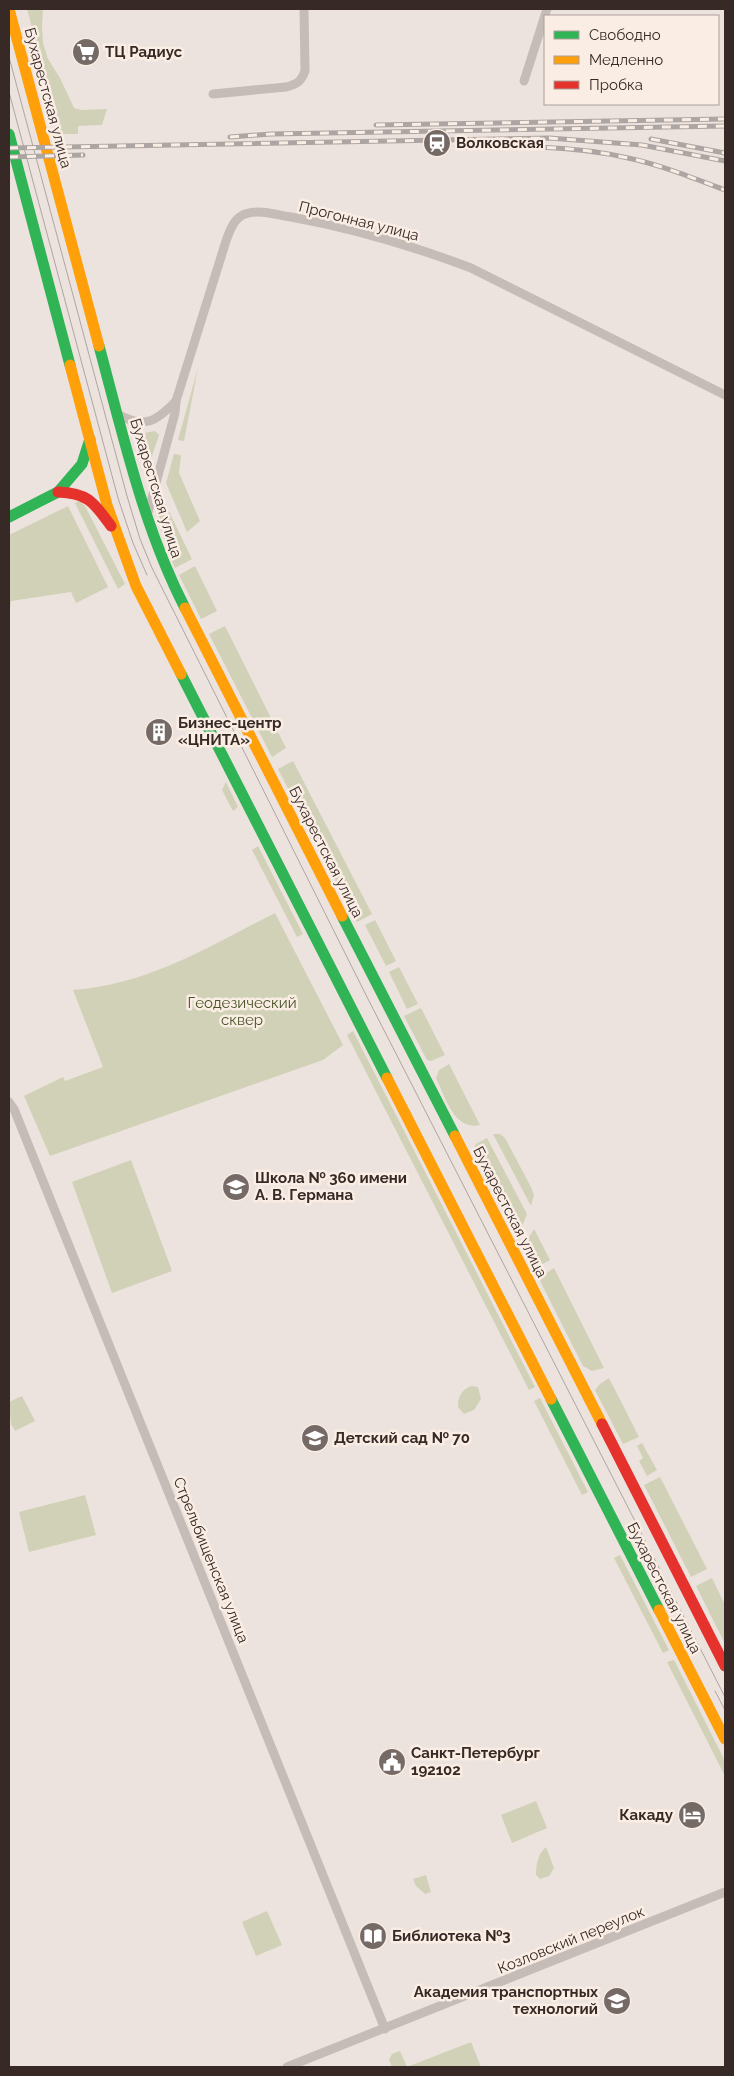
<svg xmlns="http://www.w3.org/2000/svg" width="734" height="2076" viewBox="0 0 734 2076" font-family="Raleway,sans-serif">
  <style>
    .green { fill: #d0d1b7 }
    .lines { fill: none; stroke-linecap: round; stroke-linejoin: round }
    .street { stroke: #c5bcb7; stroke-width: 9 }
    .fast { stroke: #30b455; stroke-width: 11 }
    .slow { stroke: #ff9f0a; stroke-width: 11 }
    .jam { stroke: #e5322d; stroke-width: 11 }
    .tram { stroke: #ada5a2; stroke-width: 1 }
    .rail-casing { stroke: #ada5a2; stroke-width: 5 }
    .rail { stroke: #faede4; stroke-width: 3; stroke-dasharray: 9; stroke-linecap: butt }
    .labels { text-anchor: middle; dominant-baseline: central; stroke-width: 5; stroke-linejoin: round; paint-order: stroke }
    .poi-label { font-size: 15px; font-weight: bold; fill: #362926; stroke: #faede4; text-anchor: start }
    .street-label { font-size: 15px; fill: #362926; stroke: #faede4 }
    .park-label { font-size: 15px; fill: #4a5528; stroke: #faede4 }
  </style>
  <rect width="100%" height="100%" fill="#ede3de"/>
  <g class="green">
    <polygon points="27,9 43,9 42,25 43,43 48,59 60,78 74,108 82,110 107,109 102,125 78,126 78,134 61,134"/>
    <polygon points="198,368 184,441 178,440"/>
    <polygon points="155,431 159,435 151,459 144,433"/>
    <polygon points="174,454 181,455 179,473 200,521 187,532 166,483"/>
    <path d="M159,491L192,559L175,568C164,542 155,520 159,491Z"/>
    <polygon points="79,501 85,506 125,584 118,589 75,503"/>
    <polygon points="68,506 108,587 76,603 71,592 11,601 9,614 9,535"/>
    <polygon points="195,566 217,611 201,619 179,575"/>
    <polygon points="225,626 286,748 272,757 209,634"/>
    <polygon points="293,761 372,914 357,922 278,769"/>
    <polygon points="226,782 238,807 233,811 222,790"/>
    <polygon points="258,846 303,934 297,937 252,850"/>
    <path d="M275,913L343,1045L323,1060L50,1156L24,1096L63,1077L65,1081L103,1067L73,990C150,984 208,947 275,913Z"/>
    <polygon points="375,920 396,961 386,966 365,925"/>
    <polygon points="399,967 418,1004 407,1009 389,972"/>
    <polygon points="421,1008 445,1055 431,1061 427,1060 404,1016"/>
    <polygon points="353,1031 535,1387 529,1390 347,1035"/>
    <path d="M449,1064L480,1125C454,1131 445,1096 436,1078L439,1070Z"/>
    <polygon points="493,1134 500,1134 505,1138 531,1187 534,1195 531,1206"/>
    <path d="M487,1138L527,1214C524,1221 522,1230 514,1231L473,1150L476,1144Z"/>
    <polygon points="131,1160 172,1271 112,1293 72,1182"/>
    <polygon points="534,1229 550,1260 541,1265 530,1262 526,1254 529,1237"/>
    <polygon points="554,1268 604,1368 592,1371 583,1366 540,1281 545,1274"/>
    <polygon points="609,1378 639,1437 623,1444 595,1390 600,1384"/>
    <path d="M471,1386L478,1387L481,1399L474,1410L464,1414L458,1407C458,1397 461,1390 471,1386Z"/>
    <polygon points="22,1396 35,1421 15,1431 11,1424 9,1402"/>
    <polygon points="540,1398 588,1492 582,1495 534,1401"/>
    <polygon points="642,1443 657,1470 647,1476 639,1461 643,1458 637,1446"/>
    <polygon points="660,1477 707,1569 691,1577 644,1485"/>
    <polygon points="85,1495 96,1535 29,1552 19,1512"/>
    <polygon points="620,1555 669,1650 663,1653 614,1558"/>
    <polygon points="712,1578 725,1605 725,1644 696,1586"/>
    <polygon points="674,1660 725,1761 725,1776 667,1662"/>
    <polygon points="536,1801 547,1828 512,1843 501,1815"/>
    <path d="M546,1847L554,1868L549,1876L540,1879L536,1875C536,1864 538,1854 546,1847Z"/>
    <polygon points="426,1875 431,1892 425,1894 416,1886 413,1879"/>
    <polygon points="267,1911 282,1945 256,1956 242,1922"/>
    <polygon points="471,2042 481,2067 407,2067"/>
    <polygon points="400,2051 407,2067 392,2067 389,2060 392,2054"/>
  </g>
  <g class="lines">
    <g class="street">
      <polyline points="524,81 547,9"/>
      <path d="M213,94L286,87C297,84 301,82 305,71L304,9"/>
      <path d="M117,414C144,429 156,422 176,401"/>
      <path d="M147,516L175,413L176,401L226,241C230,230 234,218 245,214C260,209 277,215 291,217C352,228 413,246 471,268L725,395"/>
      <polyline points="9,1102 14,1109 32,1154 385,2029"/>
      <polyline points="287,2067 725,1892"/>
    </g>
    <g class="fast">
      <polyline points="9,134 70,365"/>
      <path d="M99,346C123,435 143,526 185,608"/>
      <polyline points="9,517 58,492 82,464 90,439"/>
      <polyline points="181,674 387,1078"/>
      <polyline points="342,916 455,1136"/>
      <polyline points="551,1399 659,1610"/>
    </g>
    <g class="slow">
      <polyline points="9,9 99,346"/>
      <polyline points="70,365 107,505 136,586 181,674"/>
      <polyline points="185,608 342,916"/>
      <polyline points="387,1078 551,1399"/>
      <polyline points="455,1136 602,1424"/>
      <polyline points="659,1610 725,1739"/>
    </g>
    <g class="jam">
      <path d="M58,492C89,493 94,503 111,526"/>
      <polyline points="602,1424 725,1666"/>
    </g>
    <g class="tram">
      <polyline points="9,57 127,496 140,539 152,568 366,995 725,1697"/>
      <polyline points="9,92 118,498 133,543 147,575"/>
      <polyline points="715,1691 725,1710"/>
    </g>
    <g class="rail-casing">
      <g id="rail">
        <polyline points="376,125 725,119"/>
        <polyline points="230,137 271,134 725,126"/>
        <polyline points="651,139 725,153"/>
        <path d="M457,147C514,146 572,145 628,158C661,165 693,178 725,190"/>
        <polyline points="9,148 549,138 642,145 725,161"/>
        <polyline points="9,157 83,155"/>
      </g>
    </g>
    <use href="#rail" class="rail"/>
  </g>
  <defs>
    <g id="supermarket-disc" transform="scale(1.4375)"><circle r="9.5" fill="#766a66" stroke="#faede4"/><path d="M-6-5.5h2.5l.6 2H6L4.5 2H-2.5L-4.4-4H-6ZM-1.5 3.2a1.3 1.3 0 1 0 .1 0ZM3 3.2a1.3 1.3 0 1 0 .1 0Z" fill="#fff"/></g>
    <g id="station-disc" transform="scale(1.4375)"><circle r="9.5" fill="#766a66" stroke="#faede4"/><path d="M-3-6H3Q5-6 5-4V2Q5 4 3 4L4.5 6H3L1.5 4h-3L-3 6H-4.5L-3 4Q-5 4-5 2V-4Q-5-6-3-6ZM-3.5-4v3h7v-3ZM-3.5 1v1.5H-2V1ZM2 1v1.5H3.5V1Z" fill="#fff"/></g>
    <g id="building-disc" transform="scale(1.4375)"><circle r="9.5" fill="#766a66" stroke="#faede4"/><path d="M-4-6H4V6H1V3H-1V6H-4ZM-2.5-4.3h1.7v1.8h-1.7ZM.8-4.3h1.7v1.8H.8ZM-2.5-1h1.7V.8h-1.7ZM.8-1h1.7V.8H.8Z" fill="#fff"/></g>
    <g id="school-disc" transform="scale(1.4375)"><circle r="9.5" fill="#766a66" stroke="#faede4"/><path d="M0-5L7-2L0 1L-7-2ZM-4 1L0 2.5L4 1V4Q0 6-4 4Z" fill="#fff"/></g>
    <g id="civic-disc" transform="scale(1.4375)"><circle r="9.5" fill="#766a66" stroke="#faede4"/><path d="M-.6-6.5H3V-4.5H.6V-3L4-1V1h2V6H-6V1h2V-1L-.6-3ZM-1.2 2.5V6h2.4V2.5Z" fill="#fff"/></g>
    <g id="hotel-disc" transform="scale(1.4375)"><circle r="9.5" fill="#766a66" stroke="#faede4"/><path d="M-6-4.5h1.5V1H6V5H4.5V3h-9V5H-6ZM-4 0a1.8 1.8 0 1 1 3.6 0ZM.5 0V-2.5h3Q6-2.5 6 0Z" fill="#fff"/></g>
    <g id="library-disc" transform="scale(1.4375)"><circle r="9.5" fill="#766a66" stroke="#faede4"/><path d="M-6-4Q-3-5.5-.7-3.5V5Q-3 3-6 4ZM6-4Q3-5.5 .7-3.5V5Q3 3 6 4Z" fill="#fff"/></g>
    <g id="university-disc" transform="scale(1.4375)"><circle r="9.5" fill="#766a66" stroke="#faede4"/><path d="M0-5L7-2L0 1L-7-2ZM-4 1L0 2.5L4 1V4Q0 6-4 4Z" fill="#fff"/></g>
  </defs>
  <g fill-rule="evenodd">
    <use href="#supermarket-disc" x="86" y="52"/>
    <use href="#station-disc" x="437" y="143"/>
    <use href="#building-disc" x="159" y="732"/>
    <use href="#school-disc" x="236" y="1187"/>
    <use href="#school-disc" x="315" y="1438"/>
    <use href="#civic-disc" x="392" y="1762"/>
    <use href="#hotel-disc" x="692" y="1815"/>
    <use href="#library-disc" x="373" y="1936"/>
    <use href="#university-disc" x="617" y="2001"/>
  </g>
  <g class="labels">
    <g class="poi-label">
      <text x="105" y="52">ТЦ Радиус</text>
      <text x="456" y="143">Волковская</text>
      <text x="178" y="723">Бизнес-центр<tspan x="178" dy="17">«ЦНИТА»</tspan></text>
      <text x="255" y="1178">Школа № 360 имени<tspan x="255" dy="17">А. В. Германа</tspan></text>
      <text x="334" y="1438">Детский сад № 70</text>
      <text x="411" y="1753">Санкт-Петербург<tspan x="411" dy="17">192102</tspan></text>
      <text x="673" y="1815" text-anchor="end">Какаду</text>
      <text x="392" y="1936">Библиотека №3</text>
      <text x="598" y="1992" text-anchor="end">Академия транспортных<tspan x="598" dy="17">технологий</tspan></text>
    </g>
    <g class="street-label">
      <text transform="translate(48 98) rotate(75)">Бухарестская улица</text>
      <text transform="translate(359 221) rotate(14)">Прогонная улица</text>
      <text transform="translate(156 488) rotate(73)">Бухарестская улица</text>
      <text transform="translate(326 852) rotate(63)">Бухарестская улица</text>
      <text transform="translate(510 1212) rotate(63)">Бухарестская улица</text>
      <text transform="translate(211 1560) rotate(68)">Стрельбищенская улица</text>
      <text transform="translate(664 1588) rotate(63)">Бухарестская улица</text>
      <text transform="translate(571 1940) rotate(-22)">Козловский переулок</text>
    </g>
    <g class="park-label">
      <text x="242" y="1003">Геодезический<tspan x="242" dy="17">сквер</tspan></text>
    </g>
  </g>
  <rect width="734" height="2076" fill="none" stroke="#362926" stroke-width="20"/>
  <rect x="544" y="15" width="175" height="90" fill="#faede4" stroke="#ac9f98"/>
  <rect x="554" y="31" width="25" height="8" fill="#30b455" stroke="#ac9f98"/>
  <text x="589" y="40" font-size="15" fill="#362926">Свободно</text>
  <rect x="554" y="56" width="25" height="8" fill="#ff9f0a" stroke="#ac9f98"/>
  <text x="589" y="65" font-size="15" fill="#362926">Медленно</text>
  <rect x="554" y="81" width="25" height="8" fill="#e5322d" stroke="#ac9f98"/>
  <text x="589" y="90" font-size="15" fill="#362926">Пробка</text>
</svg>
